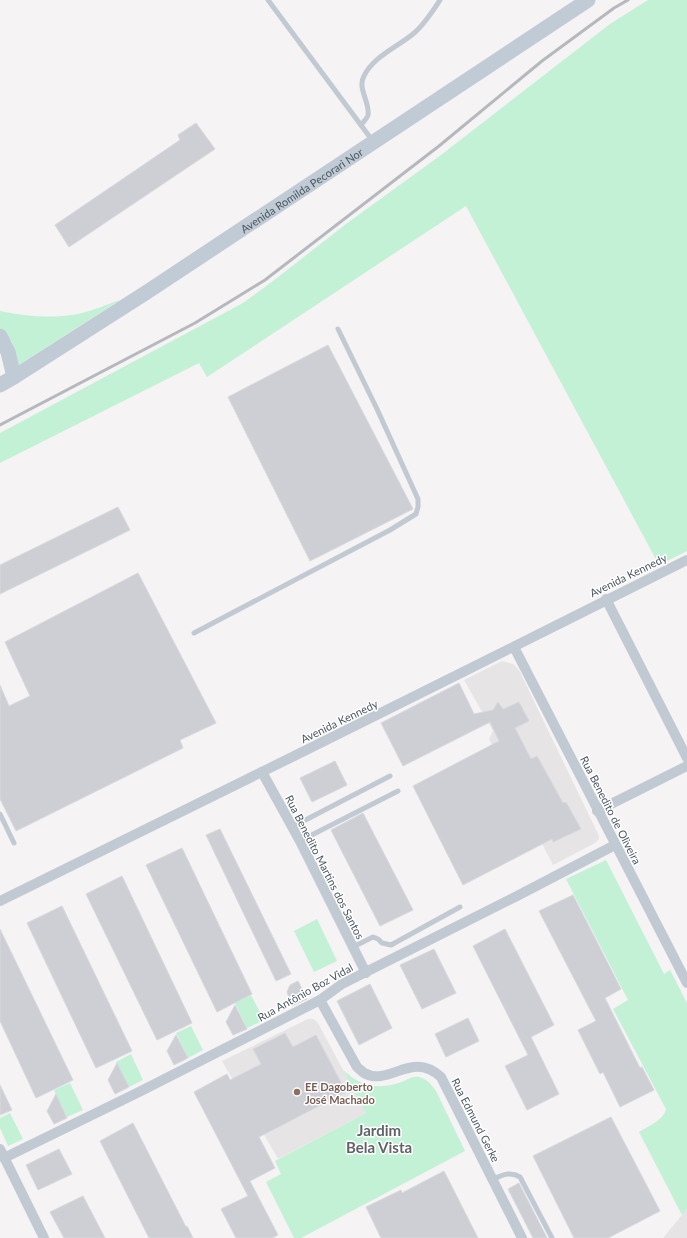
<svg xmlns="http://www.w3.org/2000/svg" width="687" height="1238" viewBox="0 0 687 1238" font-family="Lato,sans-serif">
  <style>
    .education { fill: #e6e4e5 }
    .green { fill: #c3f1d5 }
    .building { fill: #cdcfd5; stroke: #d7d9de }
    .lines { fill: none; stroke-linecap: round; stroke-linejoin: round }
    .lane { stroke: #c1cad2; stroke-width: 5 }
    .street { stroke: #c1cad2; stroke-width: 10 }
    .secondary { stroke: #c1cbd6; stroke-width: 15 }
    .rail { stroke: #b5b8bd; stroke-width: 3 }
    .education-dot { fill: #8d6e63; stroke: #fff; stroke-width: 1.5 }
    .labels { text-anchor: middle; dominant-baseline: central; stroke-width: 3; stroke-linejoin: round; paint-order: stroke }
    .street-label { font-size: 11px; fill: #4a5661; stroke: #fff }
    .education-label { font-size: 11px; font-weight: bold; fill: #785e54; stroke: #fff; text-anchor: start }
    .district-label { font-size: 15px; font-weight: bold; fill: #5f6368; stroke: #fff }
  </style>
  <rect width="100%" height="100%" fill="#f5f3f3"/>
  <g class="education">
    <polygon points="502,661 513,664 519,670 599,836 599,839 595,843 553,865 489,739 493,731 464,680"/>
    <polygon points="308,1019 314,1019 318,1023 366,1113 278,1159 222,1061"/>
    <polygon points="687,1209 687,1238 663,1238 682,1215"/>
  </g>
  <g class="green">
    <polygon points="648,0 687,0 687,551 659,565 466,206 207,377 199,363 0,463 0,433 243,303 273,281 346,224 441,155 610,24"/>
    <path d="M120,300L17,366L12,342L0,328V311C27,317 55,319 82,313C95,310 108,304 120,300Z"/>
    <path d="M606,860L664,974L670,970L687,1003V1209L682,1215L639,1132C648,1126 663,1121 666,1109L613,1009L628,1000L566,879Z"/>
    <polygon points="317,919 337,961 314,972 294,931"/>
    <polygon points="251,995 264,1020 247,1028 235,1003"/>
    <polygon points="191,1026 203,1050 188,1058 176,1033"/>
    <polygon points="131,1054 143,1080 129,1087 116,1062"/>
    <path d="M343,1070C361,1086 375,1090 399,1083C406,1081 411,1076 419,1077C427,1079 432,1085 436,1091L465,1151L301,1238H294L266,1182L281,1174L275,1161L366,1113Z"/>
    <polygon points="70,1083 83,1110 67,1117 54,1090"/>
    <polygon points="10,1113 23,1139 8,1146 0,1128 0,1118"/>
  </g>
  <g class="building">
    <polygon points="196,123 215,149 69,247 55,225 180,140 178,135"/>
    <polygon points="328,345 413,509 310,561 228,397"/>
    <polygon points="118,507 130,530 0,594 0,565"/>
    <polygon points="138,573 216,723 180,740 183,748 16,831 0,799 0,685 9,706 30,696 5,642"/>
    <polygon points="459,683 474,714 493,710 498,702 503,709 519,702 529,721 515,728 531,759 537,756 563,803 566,802 581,829 553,842 552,839 463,885 413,786 499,741 490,722 403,766 381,723"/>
    <polygon points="335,761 347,785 312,802 300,778"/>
    <polygon points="363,813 413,910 380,926 331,830"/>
    <polygon points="220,829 291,974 276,981 206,835"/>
    <polygon points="182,848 252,994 217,1012 146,865"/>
    <polygon points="122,876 192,1023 157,1040 86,894"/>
    <polygon points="573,895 621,989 605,998 640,1068 642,1067 654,1090 620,1107 603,1072 600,1074 578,1030 596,1021 539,911"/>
    <polygon points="62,906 132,1051 96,1068 27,923"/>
    <polygon points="0,929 73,1080 36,1098 0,1021"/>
    <polygon points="505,929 554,1025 531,1037 559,1094 527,1110 505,1066 528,1055 473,946"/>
    <polygon points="434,949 456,993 422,1009 400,965"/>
    <polygon points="298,981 307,999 292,1006 287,992 290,985"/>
    <polygon points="370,984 392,1028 359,1045 337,1001"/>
    <polygon points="235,1005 247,1029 233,1035 226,1022"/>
    <polygon points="468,1018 479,1041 446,1057 435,1034"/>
    <polygon points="285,1033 293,1047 316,1035 346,1092 259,1137 275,1168 250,1181 278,1235 272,1238 236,1238 221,1209 248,1196 194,1092 227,1074 230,1080 261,1064 253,1049"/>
    <polygon points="176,1035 188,1058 174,1065 167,1051"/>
    <polygon points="117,1063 129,1087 115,1094 108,1080"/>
    <polygon points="0,1085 12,1110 0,1115"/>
    <polygon points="56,1094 67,1118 54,1124 47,1111"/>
    <polygon points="611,1117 660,1211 608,1238 574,1238 533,1156"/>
    <polygon points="133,1123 186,1227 187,1226 193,1238 149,1238 100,1141"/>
    <polygon points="59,1149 72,1174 38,1190 26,1165"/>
    <polygon points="444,1171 478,1238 381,1238 366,1207 401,1190 402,1193"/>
    <polygon points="519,1183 547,1238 533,1238 508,1189"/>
    <polygon points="83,1196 105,1238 64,1238 50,1212"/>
  </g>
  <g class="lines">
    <g class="lane">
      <polyline points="268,0 372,140"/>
      <path d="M361,125C363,122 367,119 368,115C370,102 357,88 364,76C373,57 397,47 413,34C424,25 432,12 440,0"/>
      <polyline points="194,633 390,530 416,514 418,507 418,499 377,409 338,329"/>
      <polyline points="0,814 14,843"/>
      <polyline points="292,827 390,776"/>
      <polyline points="300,841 398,791"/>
      <polyline points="353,947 373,937 378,939 382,943 391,945 460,907"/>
      <path d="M493,1179C503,1175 510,1171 520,1177L552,1238"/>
    </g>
    <g class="street">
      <polyline points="606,599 687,758"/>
      <polyline points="514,647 687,983"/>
      <polyline points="262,772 300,841 366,973"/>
      <polyline points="597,811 687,766"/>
      <path d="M0,901C155,825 309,749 463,672C538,635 612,597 687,560"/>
      <path d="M320,1000L357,1067C359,1069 362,1071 364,1073C390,1087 411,1050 441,1077L522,1238"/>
      <polyline points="0,1149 44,1238"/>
      <polyline points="4,1158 137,1093 320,1000 342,984 517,896 615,845"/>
    </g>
    <g class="secondary">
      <polyline points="0,336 8,352 14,377"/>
      <path id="s1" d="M0,385L14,377L147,292L588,0"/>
    </g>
    <polyline class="rail" points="0,425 195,323 265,280 439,146 542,61 614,8 628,0"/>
  </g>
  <circle class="education-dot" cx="297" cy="1092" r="4"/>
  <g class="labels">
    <g class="street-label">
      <text stroke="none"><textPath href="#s1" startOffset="359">Avenida Romilda Pecorari Nor</textPath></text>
      <text transform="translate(628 575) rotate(-26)">Avenida Kennedy</text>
      <text transform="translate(339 721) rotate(-26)">Avenida Kennedy</text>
      <text transform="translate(611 810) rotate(63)">Rua Benedito de Oliveira</text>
      <text transform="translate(325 867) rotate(63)">Rua Benedito Martins dos Santos</text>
      <text transform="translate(305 992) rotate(-29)">Rua Antônio Boz Vidal</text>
      <text transform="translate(476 1120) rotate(63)">Rua Edmund Gerke</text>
    </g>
    <g class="education-label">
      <text x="305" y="1086">EE Dagoberto<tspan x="305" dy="13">José Machado</tspan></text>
    </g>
    <g class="district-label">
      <text x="379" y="1130">Jardim<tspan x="379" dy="17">Bela Vista</tspan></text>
    </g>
  </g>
</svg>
